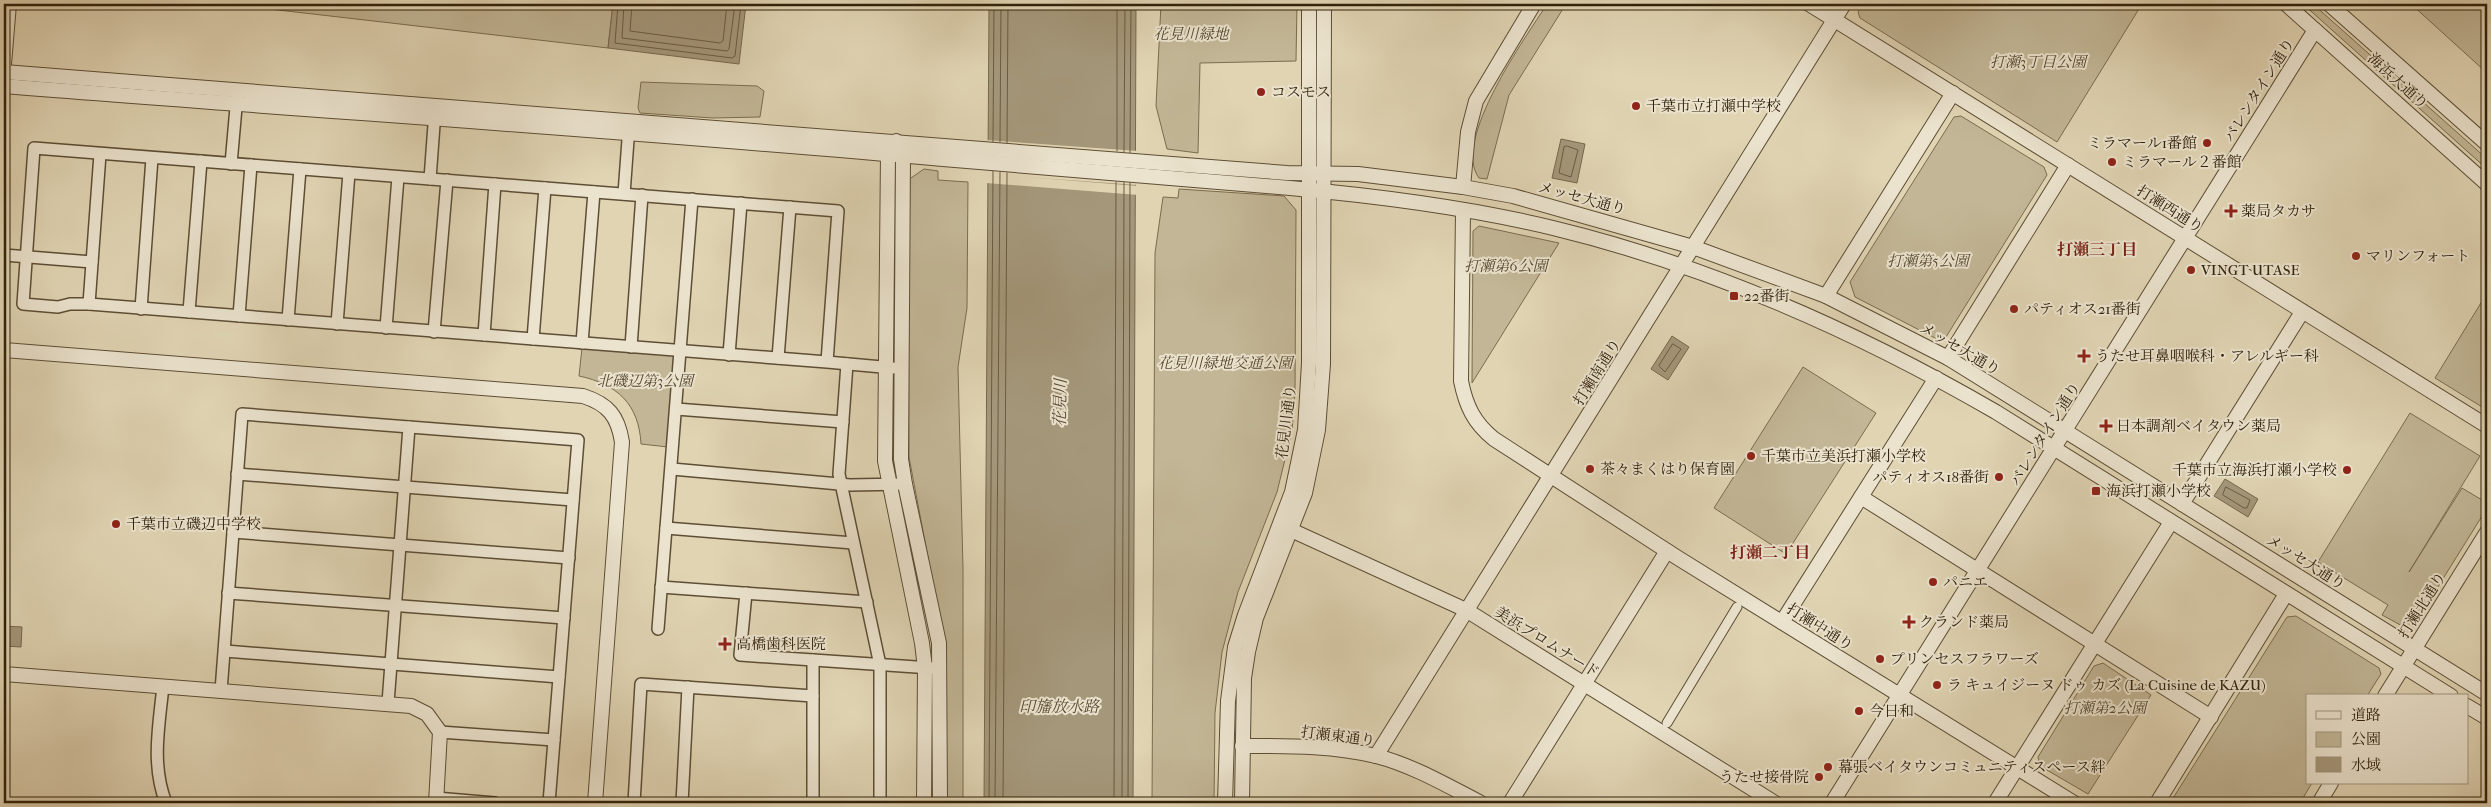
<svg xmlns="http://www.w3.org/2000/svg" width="2491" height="807" viewBox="0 0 2491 807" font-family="'IM FELL French Canon','Noto Serif JP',serif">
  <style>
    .green { fill: #c2b696; stroke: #7a6c50 }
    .water { fill: #a4977a; stroke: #76684e }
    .pier { fill: #e0d4b3 }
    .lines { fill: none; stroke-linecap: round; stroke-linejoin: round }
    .shore { stroke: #6a5c42; stroke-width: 1 }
    .pedestrian-casing { stroke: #5d4e35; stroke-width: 11 }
    .minor-casing { stroke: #5d4e35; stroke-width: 14 }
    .tertiary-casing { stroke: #5d4e35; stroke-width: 16 }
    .pedestrian { stroke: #ebe3ce; stroke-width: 9 }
    .minor { stroke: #ebe3ce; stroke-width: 11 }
    .tertiary { stroke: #ebe3ce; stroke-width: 14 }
    .poi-dot { fill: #8f2418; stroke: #ebe3ce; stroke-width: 2 }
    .labels { text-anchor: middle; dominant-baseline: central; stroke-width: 4; stroke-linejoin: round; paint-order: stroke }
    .park-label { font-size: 15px; font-style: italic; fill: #55472e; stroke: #ebe3ce }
    .street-label { font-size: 15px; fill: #31220b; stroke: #ebe3ce }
    .poi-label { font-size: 15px; fill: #31220b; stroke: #ebe3ce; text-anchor: start }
    .neighbourhood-label { font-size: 16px; font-weight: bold; fill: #7a1f14; stroke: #ebe3ce }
    .water-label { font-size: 16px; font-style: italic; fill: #594b32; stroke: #ebe3ce }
  </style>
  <rect width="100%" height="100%" fill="#e0d4b3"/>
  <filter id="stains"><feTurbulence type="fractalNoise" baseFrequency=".004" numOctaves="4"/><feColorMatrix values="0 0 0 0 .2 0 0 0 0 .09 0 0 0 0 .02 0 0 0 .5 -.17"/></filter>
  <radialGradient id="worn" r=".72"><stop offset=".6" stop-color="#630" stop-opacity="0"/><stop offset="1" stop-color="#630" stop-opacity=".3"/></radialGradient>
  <g class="green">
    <polygon points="226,4 613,4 608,48"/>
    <polygon points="1161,4 1297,4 1296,61 1200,63 1198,153 1167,149 1156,106"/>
    <path d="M1547,4H1566L1509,95L1487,179L1479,178C1451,141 1526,37 1547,4Z"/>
    <polygon points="1863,4 2142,4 2057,142 1860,18 1858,12"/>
    <polygon points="2303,4 2313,4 2487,159 2487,169"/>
    <polygon points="2411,4 2487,4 2487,73"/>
    <polygon points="641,82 757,86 764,91 760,117 713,118 640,113 638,108"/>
    <polygon points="1961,116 2044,167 2047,175 1946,337 1937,339 1855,297 1850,282 1954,117"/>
    <polygon points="924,169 938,171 938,180 968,182 967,308 958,367 963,569 963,803 945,803 946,653 909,457 908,180"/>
    <polygon points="1179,189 1284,196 1296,210 1295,393 1292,431 1277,492 1238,592 1222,652 1215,713 1214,803 1152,803 1155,253 1163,197 1178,198"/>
    <polygon points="1479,226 1559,243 1472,383 1473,231"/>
    <polygon points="2487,293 2487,410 2435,378"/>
    <path d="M582,348L672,355L675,358L668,447L641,444C639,404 617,384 579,376Z"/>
    <polygon points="1803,367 1876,413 1786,554 1714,508"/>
    <polygon points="2410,413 2480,456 2409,572 2462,488 2487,503 2487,508 2413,627 2406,628 2382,615 2388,605 2318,562"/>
    <polygon points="2296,616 2379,668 2381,674 2367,696 2307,696 2307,783 2312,783 2300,803 2170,803 2287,617"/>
    <polygon points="2103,663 2151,695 2088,794 2040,766 2038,757 2094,666"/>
  </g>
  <g class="water">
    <polygon points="613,4 746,4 739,64 608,48"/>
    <polygon points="989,4 1136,4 1133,803 984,803"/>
    <polygon points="1561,139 1585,144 1577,183 1552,178"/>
    <polygon points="1672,336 1689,347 1668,380 1651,369"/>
    <polygon points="2225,479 2258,499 2248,517 2214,496"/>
    <polygon points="4,626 22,627 21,647 4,646"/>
  </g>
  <polygon class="pier" points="986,140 1138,151 1138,185 1025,177 1138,186 1138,195 986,183"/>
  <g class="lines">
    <g class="shore">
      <polyline points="618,4 615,43 732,58 735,56 741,4"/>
      <polyline points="624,4 622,38 727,51 729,49 735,4"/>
      <polyline points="632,4 630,31 720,43 723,41 727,4"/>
      <polyline points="993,142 994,4"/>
      <polyline points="1000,142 1001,4"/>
      <polyline points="1007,143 1008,4"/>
      <polygon points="1567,146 1578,150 1571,177 1559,173 1564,147"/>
      <polyline points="1117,151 1117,4"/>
      <polyline points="1124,152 1125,4"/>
      <polyline points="1130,153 1131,4"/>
      <polygon points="1673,344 1681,349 1665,372 1659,366"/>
      <polygon points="2226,487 2250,500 2247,508 2244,508 2223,495"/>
      <polyline points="989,803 993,171"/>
      <polyline points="995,803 1000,172"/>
      <polyline points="1003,803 1007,173"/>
      <polyline points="1114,803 1116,182"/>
      <polyline points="1122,803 1124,182"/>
      <polyline points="1128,803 1130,183"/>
    </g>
    <g class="pedestrian-casing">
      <polyline id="pedestrian" points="1667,723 1737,607"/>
    </g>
    <g class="minor-casing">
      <g id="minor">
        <polyline points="231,164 237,96"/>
        <polyline points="430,179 435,111"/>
        <polyline points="624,194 629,126"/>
        <polyline points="4,255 92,262"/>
        <polyline points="89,304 100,154"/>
        <polyline points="141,309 152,158"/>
        <polyline points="189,312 201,161"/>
        <polyline points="239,316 251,165"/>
        <polyline points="288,320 300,169"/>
        <polyline points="337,324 349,173"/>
        <polyline points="386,328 398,177"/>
        <polyline points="434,332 447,180"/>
        <polyline points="484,335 495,184"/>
        <polyline points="533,339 545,188"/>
        <polyline points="582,343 594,192"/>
        <polyline points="631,347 642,195"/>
        <polyline points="729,355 741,203"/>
        <polyline points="778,358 790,207"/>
        <path d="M827,362L838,211L34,148L23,304L58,307L70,304H89C335,324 581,343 827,362L893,368"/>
        <polyline points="847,364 839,474 880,665 880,803"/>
        <polyline points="676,409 843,422"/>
        <polyline points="672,469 850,485 905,484"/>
        <polyline points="237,474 573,500"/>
        <polyline points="666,528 853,543"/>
        <polyline points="233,532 569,558"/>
        <polyline points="661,587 867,602"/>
        <polyline points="228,593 564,618"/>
        <polyline points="746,593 740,655 931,668"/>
        <polyline points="658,629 692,199"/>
        <polyline points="225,651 559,677"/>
        <path d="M163,686C159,726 151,765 166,803"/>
        <polyline points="221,691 242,414 578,440 549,803"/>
        <polyline points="388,703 409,427"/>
        <polyline points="440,732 554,740"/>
        <polyline points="436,798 495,803"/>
        <polyline points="634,803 641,684 813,696"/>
        <polyline points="682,803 688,687"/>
        <polyline points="813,803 813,660"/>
      </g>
    </g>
    <g class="tertiary-casing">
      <g id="tertiary">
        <polyline points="1809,4 2487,426"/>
        <polyline points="2286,4 2487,184"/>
        <polyline points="2329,4 2487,144"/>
        <polyline points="4,64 9,4"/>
        <polyline points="4,72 1287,173 1358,174 1463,187 1513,196 1693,247 1826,296 1948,358 2487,694"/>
        <path d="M4,86C317,111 630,131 943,159C1059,169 1175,178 1290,188C1378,196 1467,207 1553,228C1710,266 1858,332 1996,412L2451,696"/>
        <polyline points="1463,187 1468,132 1476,101 1534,4"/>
        <path d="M1463,210L1461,381C1466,406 1474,423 1494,439L1678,558L2074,803"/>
        <polyline points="1826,296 1953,93"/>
        <path d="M4,350L583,396C608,404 618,416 622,442L595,803"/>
        <polyline points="1948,358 2068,165"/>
        <polyline points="1861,497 2211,717"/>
        <polyline points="2182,504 2302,312"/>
        <polyline points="1291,530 1466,610 1775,803"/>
        <polyline points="1782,622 1936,378"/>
        <polyline points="4,674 411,706 427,714 440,732 436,803"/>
        <polyline points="2385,696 2487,532"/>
        <polyline points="2467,706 2487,718"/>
        <path d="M1242,746C1286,746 1332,745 1376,756C1412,765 1448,786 1481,803"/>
        <polyline points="1376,756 1844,4"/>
        <polyline points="924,803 925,668 922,643 885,461 888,153 896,141 903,155 901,459 905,484 939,643 940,803"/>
        <polyline points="1225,803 1228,701 1235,647 1245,615 1292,492 1305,430 1309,363 1309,4"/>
        <polyline points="1242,803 1244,678 1248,652 1256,618 1305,493 1318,430 1323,364 1324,4"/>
        <polyline points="1510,803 1667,551"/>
        <polyline points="1832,803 2315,30"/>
        <polyline points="1995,803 2171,522"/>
        <polyline points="2157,803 2286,594"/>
        <polyline points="2319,803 2331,783"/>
      </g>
    </g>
    <use href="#pedestrian" class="pedestrian"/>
    <use href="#minor" class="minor"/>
    <use href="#tertiary" class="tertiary"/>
  </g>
  <g class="poi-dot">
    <circle cx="1261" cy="92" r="5"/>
    <circle cx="1636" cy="106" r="5"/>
    <circle cx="2207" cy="143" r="5"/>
    <circle cx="2112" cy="162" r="5"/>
    <path d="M2228.5 203.5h5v5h5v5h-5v5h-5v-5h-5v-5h5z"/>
    <circle cx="2356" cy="256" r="5"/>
    <circle cx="2191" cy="270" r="5"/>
    <rect x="1729" y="291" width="10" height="10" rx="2.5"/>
    <circle cx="2014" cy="309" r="5"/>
    <path d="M2081.5 348.5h5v5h5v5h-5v5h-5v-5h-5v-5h5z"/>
    <path d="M2103.5 418.5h5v5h5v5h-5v5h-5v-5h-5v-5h5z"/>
    <circle cx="1751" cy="456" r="5"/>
    <circle cx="1590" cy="469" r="5"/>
    <circle cx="2347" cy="470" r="5"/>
    <circle cx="1999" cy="477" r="5"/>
    <rect x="2091" y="486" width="10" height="10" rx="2.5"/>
    <circle cx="116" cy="524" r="5"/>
    <circle cx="1933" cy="582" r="5"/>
    <path d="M1906.5 614.5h5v5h5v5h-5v5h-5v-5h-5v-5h5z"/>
    <path d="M722.5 636.5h5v5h5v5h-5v5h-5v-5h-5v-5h5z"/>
    <circle cx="1880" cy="659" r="5"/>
    <circle cx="1937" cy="685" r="5"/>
    <circle cx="1859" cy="711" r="5"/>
    <circle cx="1828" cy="767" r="5"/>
    <circle cx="1819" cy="777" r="5"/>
  </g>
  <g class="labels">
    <g class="park-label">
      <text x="1191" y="34">花見川緑地</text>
      <text x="2038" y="62">打瀬3丁目公園</text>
      <text x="1928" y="261">打瀬第5公園</text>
      <text x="1506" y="266">打瀬第6公園</text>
      <text x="1225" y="363">花見川緑地交通公園</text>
      <text x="645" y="381">北磯辺第3公園</text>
      <text x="2105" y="708">打瀬第2公園</text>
    </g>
    <g class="street-label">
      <text transform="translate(2398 81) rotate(42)">海浜大通り</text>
      <text transform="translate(2259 90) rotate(-58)">バレンタイン通り</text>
      <text transform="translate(1582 198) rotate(15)">メッセ大通り</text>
      <text transform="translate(2170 209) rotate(32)">打瀬西通り</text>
      <text transform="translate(1960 349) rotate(30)">メッセ大通り</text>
      <text transform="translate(1597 372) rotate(-58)">打瀬南通り</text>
      <text transform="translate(1286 422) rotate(-83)">花見川通り</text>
      <text transform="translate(2045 434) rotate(-58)">バレンタイン通り</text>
      <text transform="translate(2306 562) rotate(32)">メッセ大通り</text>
      <text transform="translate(2422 605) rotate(-58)">打瀬北通り</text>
      <text transform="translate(1820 627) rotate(32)">打瀬中通り</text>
      <text transform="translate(1547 642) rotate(32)">美浜プロムナード</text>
      <text transform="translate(1338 736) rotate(7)">打瀬東通り</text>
    </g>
    <g class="poi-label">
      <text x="1271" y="92">コスモス</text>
      <text x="1646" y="106">千葉市立打瀬中学校</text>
      <text x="2197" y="143" text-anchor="end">ミラマール1番館</text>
      <text x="2122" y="162">ミラマール２番館</text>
      <text x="2241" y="211">薬局タカサ</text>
      <text x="2366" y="256">マリンフォート</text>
      <text x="2201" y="270">VINGT UTASE</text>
      <text x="1744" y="296">22番街</text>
      <text x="2024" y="309">パティオス21番街</text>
      <text x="2095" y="356">うたせ耳鼻咽喉科・アレルギー科</text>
      <text x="2116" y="426">日本調剤ベイタウン薬局</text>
      <text x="1761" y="456">千葉市立美浜打瀬小学校</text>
      <text x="1600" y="469">茶々まくはり保育園</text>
      <text x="2337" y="470" text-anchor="end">千葉市立海浜打瀬小学校</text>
      <text x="1989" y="477" text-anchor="end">パティオス18番街</text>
      <text x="2106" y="491">海浜打瀬小学校</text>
      <text x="126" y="524">千葉市立磯辺中学校</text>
      <text x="1943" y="582">パニエ</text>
      <text x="1919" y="622">クランド薬局</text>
      <text x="736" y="644">高橋歯科医院</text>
      <text x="1890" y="659">プリンセスフラワーズ</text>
      <text x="1947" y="685">ラ キュイジーヌ ドゥ カズ (La Cuisine de KAZU)</text>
      <text x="1869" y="711">今日和</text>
      <text x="1838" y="767">幕張ベイタウンコミュニティスペース絆</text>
      <text x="1809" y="777" text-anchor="end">うたせ接骨院</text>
    </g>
    <g class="neighbourhood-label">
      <text x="2097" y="249">打瀬三丁目</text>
      <text x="1770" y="552">打瀬二丁目</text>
    </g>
    <g class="water-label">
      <text transform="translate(1060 403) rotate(-89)">花見川</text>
      <text x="1059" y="706">印旛放水路</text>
    </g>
  </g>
  <rect width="2491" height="807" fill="none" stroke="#e0d4b3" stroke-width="20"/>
  <rect x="5" y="5" width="2481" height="797" fill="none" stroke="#31220b" stroke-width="2.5"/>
  <rect x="10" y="10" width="2471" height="787" fill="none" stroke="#31220b"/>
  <rect x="2306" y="694" width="162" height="90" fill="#ebe3ce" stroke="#a19680"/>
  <rect x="2316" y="711" width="25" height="8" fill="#ebe3ce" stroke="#a19680"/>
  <text x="2351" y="720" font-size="15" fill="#31220b">道路</text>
  <rect x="2316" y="732" width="25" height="15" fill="#c2b696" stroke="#a19680"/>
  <text x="2351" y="744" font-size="15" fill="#31220b">公園</text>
  <rect x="2316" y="757" width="25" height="15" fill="#a4977a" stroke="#a19680"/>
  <text x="2351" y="770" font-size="15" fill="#31220b">水域</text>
  <rect width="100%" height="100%" filter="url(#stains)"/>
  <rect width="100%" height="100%" fill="url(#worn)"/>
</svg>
